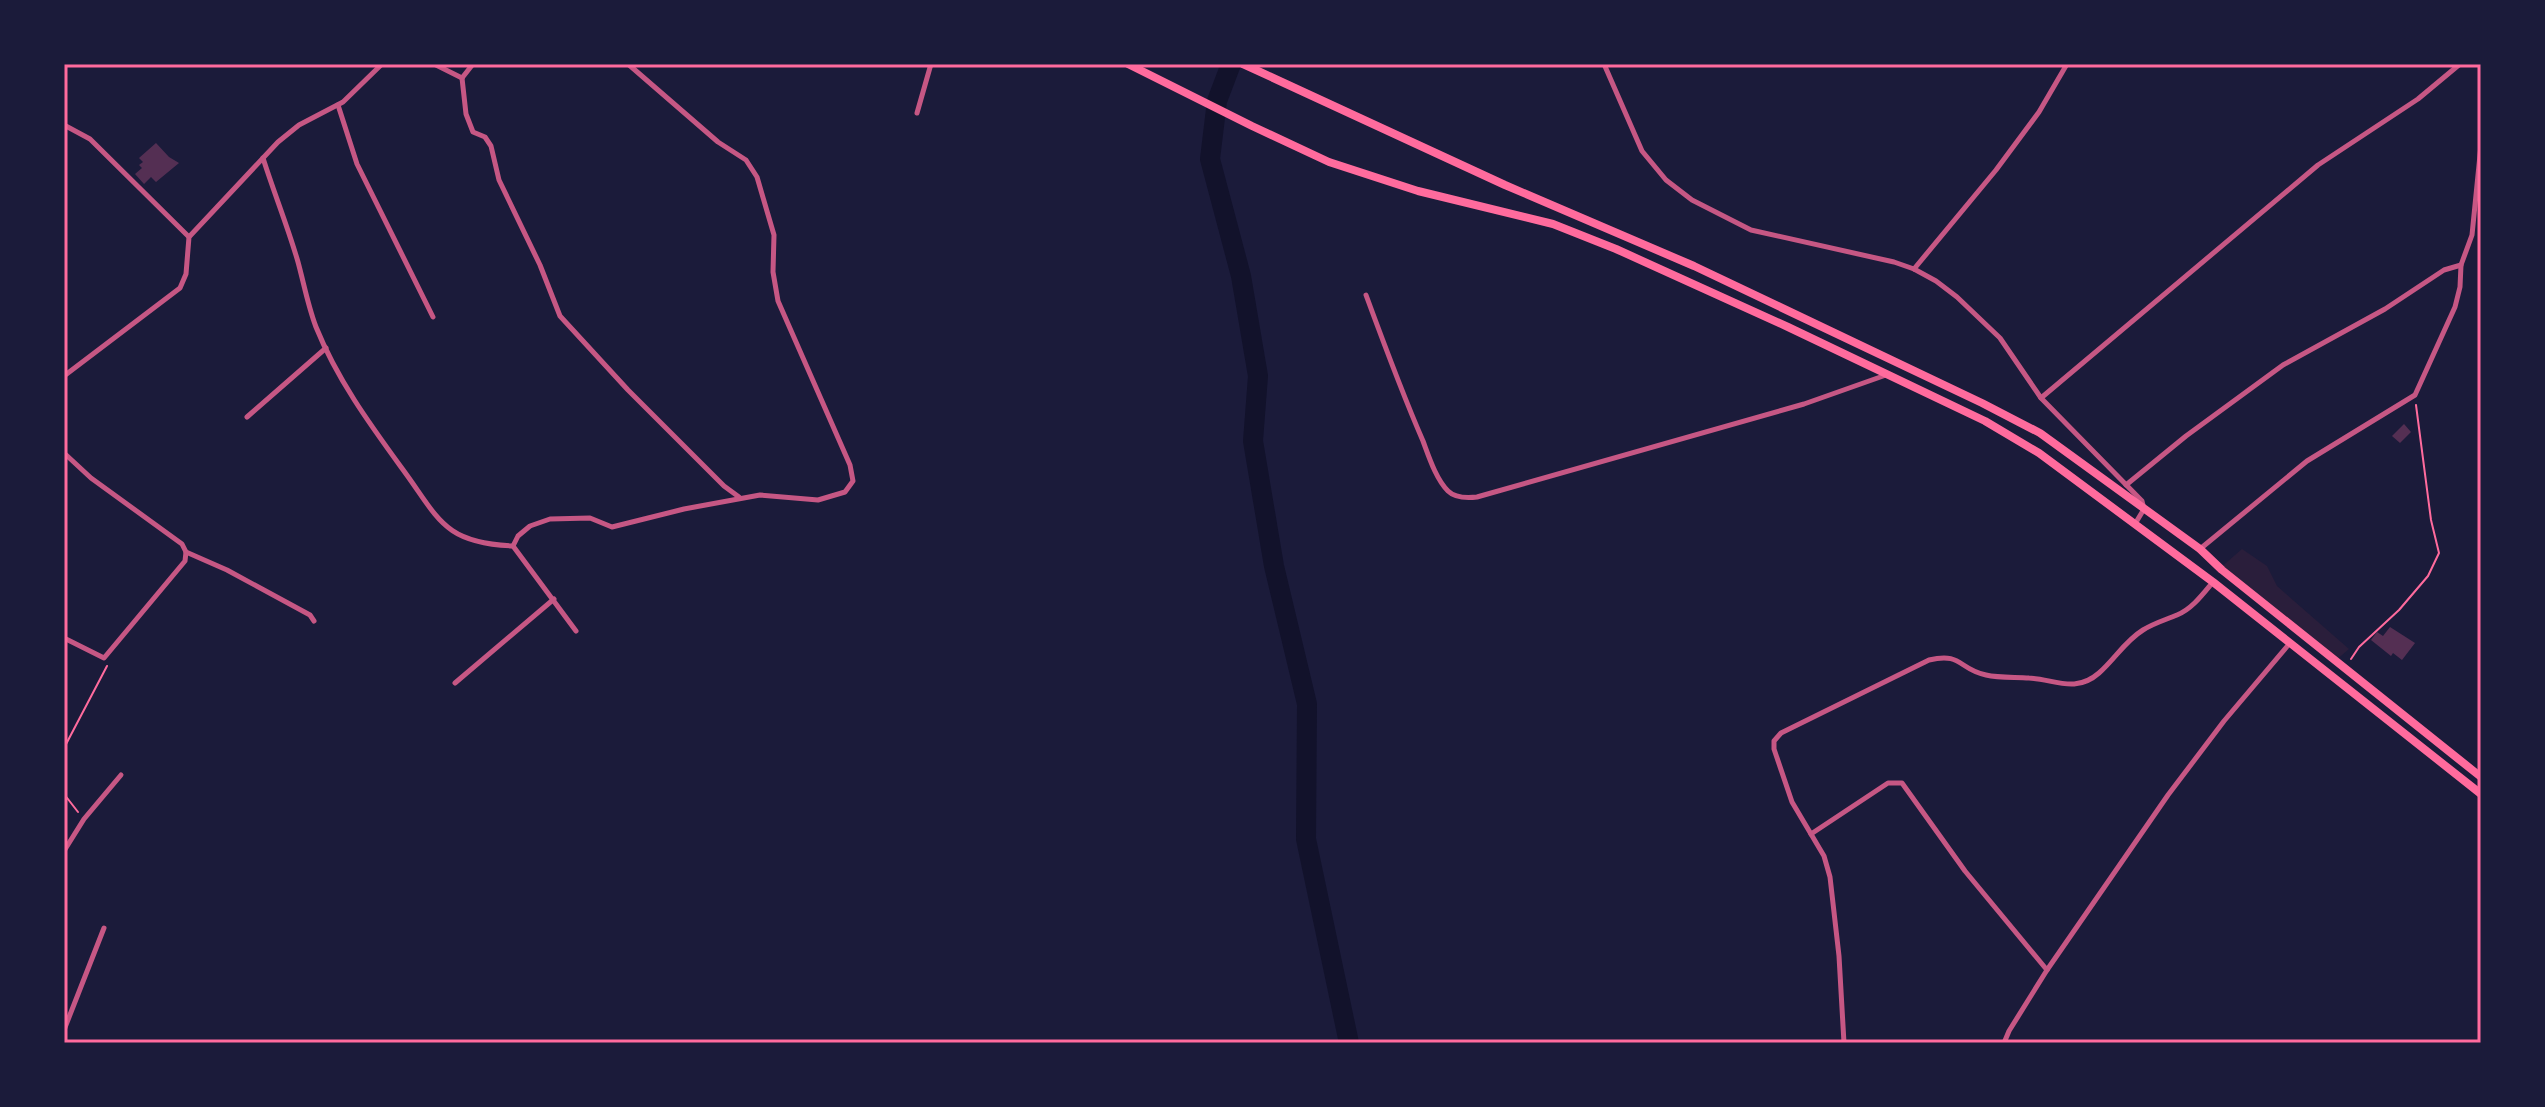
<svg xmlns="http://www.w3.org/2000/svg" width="2545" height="1107" viewBox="0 0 2545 1107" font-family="Inter,sans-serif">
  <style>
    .green { fill: #2a1e3b }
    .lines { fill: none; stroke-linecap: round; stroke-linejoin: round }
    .river { stroke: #12122b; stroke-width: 20 }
    .building { fill: #542f53 }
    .path { stroke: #ff6b9d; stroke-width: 2 }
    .minor { stroke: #c65784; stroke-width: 5 }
    .primary { stroke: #ff6b9d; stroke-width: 8 }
    .neatline { fill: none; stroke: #ff6b9d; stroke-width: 3 }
  </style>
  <rect width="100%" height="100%" fill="#1b1b3a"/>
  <polygon class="green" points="2242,549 2267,566 2277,586 2349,649 2335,661 2219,569"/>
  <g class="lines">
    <polyline class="river" points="1231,64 1217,101 1210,159 1241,276 1258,376 1253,441 1274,566 1307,704 1306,839 1349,1043"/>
  </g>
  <g class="building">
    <polygon points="156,143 169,157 179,163 156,182 151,177 144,184 135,174 142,168 139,165 143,162 139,158"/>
    <polygon points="2404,424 2411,432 2400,443 2392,436"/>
    <polygon points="2390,627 2415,643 2402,660 2393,653 2391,656 2371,640 2377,632 2383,636"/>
  </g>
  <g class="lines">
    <g class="path">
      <polyline points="2351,659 2359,647 2399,610 2428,576 2439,553 2431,520 2416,405"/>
      <polyline points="64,748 107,666"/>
      <polyline points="64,794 78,812"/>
    </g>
    <g class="minor">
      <polyline points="434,64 462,78"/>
      <polyline points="1604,64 1642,151 1666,180 1692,200 1751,230 1894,262 1914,269 1936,281 1957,297 2000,338 2041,398 2142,501 2144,509 2135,524"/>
      <polyline points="462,78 466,114 473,132 485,137 491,146 499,180 540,265 560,316 628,390 724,486 739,497"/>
      <polyline points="462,78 473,64"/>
      <polyline points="338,105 357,164 433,317"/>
      <polyline points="917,113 931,64"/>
      <polyline points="64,125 90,139 189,237"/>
      <path d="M263,158C274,193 288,227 298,262C304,284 308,306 316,327C337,379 369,423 401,467C439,518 442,543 513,546"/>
      <polyline points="1914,269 1996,170 2039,112 2067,64"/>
      <path d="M1366,295C1384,344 1402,393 1423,441C1429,457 1436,479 1448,491C1455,498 1468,498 1477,497L1804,404L1886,375"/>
      <polyline points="64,376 180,288 186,274 189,237 278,142 299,125 343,102 382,64"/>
      <polyline points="2041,398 2318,165 2418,99 2460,64"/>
      <polyline points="247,417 326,348"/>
      <polyline points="64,453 91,478 182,544 186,552 185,561 104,658 64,638"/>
      <polyline points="2126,485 2186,436 2283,365 2385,309 2444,270 2461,265"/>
      <polyline points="2200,549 2307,461 2415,395 2455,307 2460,287 2461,265 2472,235 2481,145"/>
      <polyline points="186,552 227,570 310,615 314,621"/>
      <polyline points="576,631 513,546 518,536 530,526 550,519 590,518 612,527 684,509 760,495 818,500 845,492 853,481 850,465 778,301 773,272 774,235 757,177 746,160 718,142 628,64"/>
      <polyline points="455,683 554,599"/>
      <polyline points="1811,834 1888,783 1902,783 1965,871 2047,970"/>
      <polyline points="64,851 84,819 121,775"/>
      <polyline points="64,1030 104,928"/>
      <path d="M1844,1043L1839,956L1830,877L1824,856L1792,802L1774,749V741L1781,733L1929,660C1962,652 1958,669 1986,675C1999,678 2015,677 2029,678C2054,679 2075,694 2099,673C2115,659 2125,641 2143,630C2154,623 2165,620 2177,615C2192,609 2203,594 2213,582"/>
      <polyline points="2004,1043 2009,1031 2047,970 2168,795 2224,721 2290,643"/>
      <polyline points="2479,1043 2481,1039"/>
    </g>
    <g class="primary">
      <polyline points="1128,64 1252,126 1329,162 1418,191 1553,224 1616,249 1788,327 1985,421 2039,453 2213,582 2481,794"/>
      <polyline points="1243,64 1505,185 1694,266 1982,403 2040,433 2200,549 2222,570 2481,777"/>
    </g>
  </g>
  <rect width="2545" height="1107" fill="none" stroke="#1b1b3a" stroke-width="132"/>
  <rect x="66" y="66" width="2413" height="975" class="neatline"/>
</svg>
